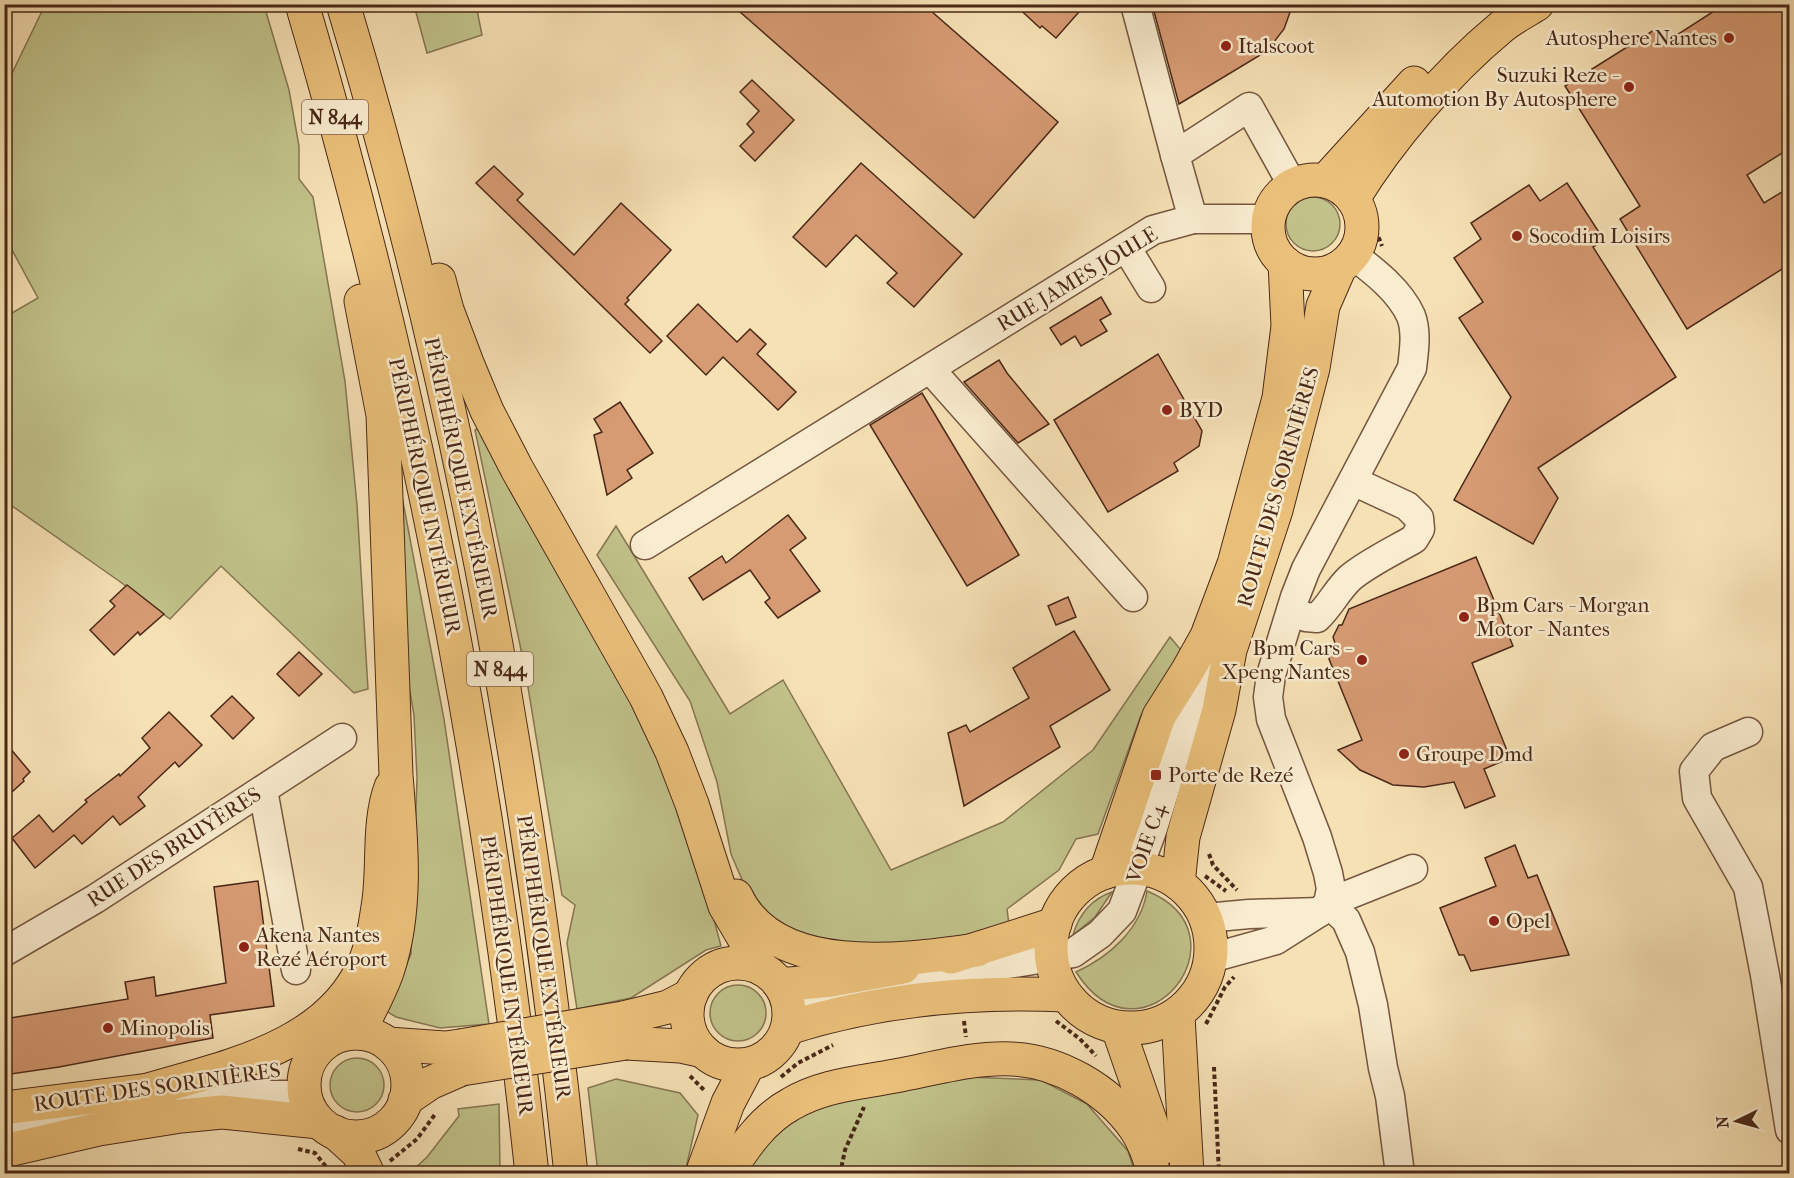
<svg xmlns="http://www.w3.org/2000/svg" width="1794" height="1178" viewBox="0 0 1794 1178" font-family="'IM FELL French Canon',serif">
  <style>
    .green { fill: #c1c28a; stroke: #867552; stroke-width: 1.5 }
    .building { fill: #d79b74; stroke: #4a2819; stroke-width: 1.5 }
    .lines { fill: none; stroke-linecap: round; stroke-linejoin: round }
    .minor-casing { stroke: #755640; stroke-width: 31 }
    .major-casing { stroke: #4a2819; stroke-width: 35 }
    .highway-casing { stroke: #4a2819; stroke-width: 35 }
    .path { stroke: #4a2819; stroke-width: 4; stroke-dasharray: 4.5 3; stroke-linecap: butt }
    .minor { stroke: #f9eccf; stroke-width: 28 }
    .major { stroke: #ebc07a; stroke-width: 33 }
    .highway { stroke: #ebc07a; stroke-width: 33 }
    .major-bridge-casing { stroke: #4a2819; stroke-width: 35; stroke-linecap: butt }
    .major-bridge { stroke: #ebc07a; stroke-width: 33 }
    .poi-dot { fill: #8f2418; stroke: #f9eccf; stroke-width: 2 }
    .labels { text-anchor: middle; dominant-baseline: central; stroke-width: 5; stroke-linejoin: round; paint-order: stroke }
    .shield { fill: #f9eccf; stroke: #7e6350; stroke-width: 1.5 }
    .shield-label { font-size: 20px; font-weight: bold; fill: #4a2819 }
    .poi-label { font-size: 21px; fill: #4a2819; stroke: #f9eccf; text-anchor: start }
    .street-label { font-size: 21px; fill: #4a2819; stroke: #f9eccf }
  </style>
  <rect width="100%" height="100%" fill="#f6e1b5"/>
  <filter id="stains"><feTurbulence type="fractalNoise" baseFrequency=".00333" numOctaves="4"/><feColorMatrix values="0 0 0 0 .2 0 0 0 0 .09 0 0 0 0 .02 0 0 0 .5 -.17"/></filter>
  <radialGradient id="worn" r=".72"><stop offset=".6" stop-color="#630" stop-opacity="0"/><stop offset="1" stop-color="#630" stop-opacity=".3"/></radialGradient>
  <g class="green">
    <polygon points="45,5 264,5 289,90 299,146 299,179 313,197 345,381 357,505 368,689 354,693 221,566 170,619 119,581 5,501 5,317 38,298 5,237 4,90"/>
    <polygon points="414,5 476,5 482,35 427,53"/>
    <circle cx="1313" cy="224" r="27"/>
    <polygon points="482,427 636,695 690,830 721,946 706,950 631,998 577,1009 567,943 575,905 562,895 525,669 475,430"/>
    <polygon points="401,491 444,719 489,1024 440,1028 396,1017 386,1011 411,954 417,778 414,715 400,634"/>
    <polygon points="616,526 730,714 783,680 891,870 1003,822 1093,750 1170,637 1186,656 1141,715 1098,834 1076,839 1059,870 1007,909 1009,924 970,938 850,949 785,931 749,896 731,854 717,782 690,701 597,555"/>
    <path d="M1147,891C1253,934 1142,1075 1076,972C1109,957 1141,929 1147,891Z"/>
    <path d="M1112,892L1095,917L1073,935C1079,914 1092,899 1112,892Z"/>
    <circle cx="738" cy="1013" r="28"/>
    <circle cx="357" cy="1085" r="27"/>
    <polygon points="969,1077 1041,1080 1087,1104 1128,1151 1135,1173 736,1174 800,1106"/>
    <polygon points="616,1079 680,1093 698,1115 685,1173 598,1173 588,1088"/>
    <polygon points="499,1104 500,1173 410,1173 427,1157 459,1116 458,1109"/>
  </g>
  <g class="building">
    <polygon points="731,4 923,4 1058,122 974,218"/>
    <polygon points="1014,4 1086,4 1056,38 1042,26 1040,28"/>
    <polygon points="1152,4 1293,4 1284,29 1267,51 1179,104"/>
    <polygon points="1725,4 1790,4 1790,148 1747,175 1764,203 1790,187 1790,264 1687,329 1620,219 1640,206 1565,86 1654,30 1663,44"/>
    <polygon points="752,80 794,120 755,161 740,146 754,132 747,124 759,111 740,92"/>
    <polygon points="861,163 962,254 914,307 887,283 897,273 856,235 826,267 793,237"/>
    <polygon points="494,166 523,194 517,200 574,255 621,203 671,250 627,298 629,300 625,304 662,341 650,353 476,183"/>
    <polygon points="1567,183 1604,240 1593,247 1676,377 1538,468 1558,498 1533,544 1454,500 1511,397 1459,318 1483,302 1454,258 1481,239 1471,223 1529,185 1540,201"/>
    <polygon points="1101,297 1111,314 1100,320 1107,331 1081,346 1075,336 1061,345 1050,328"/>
    <polygon points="698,304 737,342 750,329 766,344 757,354 796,392 778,410 723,357 706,375 667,336"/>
    <polygon points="1158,354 1202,431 1199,446 1174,463 1178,471 1108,512 1054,420"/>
    <polygon points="999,360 1007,373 1049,424 1018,443 964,382"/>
    <polygon points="922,393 1019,555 967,586 870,425"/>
    <polygon points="620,402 653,453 627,470 632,478 607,495 594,435 602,432 594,419"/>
    <polygon points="788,515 806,538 790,550 820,591 778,618 765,602 770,598 750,570 703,600 689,578 722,556 726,563"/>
    <polygon points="1476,557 1513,646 1472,663 1510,758 1484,769 1495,796 1465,808 1454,782 1424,787 1393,785 1360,770 1338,750 1362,740 1329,659 1335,643 1333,637 1339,625 1342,625 1349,609"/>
    <polygon points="127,585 164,614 140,635 138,632 114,655 90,630 115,606 110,601"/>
    <polygon points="1068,597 1076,617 1056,625 1048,606"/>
    <polygon points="1074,631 1110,690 1050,726 1060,747 964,806 948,733 966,725 970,732 1029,698 1013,668"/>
    <polygon points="299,652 322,674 299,696 277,674"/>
    <polygon points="232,696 254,718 233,739 211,716"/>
    <polygon points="169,712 202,745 179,767 175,762 138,797 145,806 120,825 113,816 82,844 74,835 35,868 12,838 39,815 53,832 87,802 85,800 119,774 120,776 150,748 142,738"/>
    <polygon points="4,741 30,772 23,779 24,781 4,799"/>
    <polygon points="1515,845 1528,878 1537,875 1569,955 1471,971 1464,955 1459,955 1440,908 1496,886 1485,858"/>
    <polygon points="258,881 274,1006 210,1015 213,1038 59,1067 4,1075 4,1019 128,999 125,982 154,977 156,996 226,983 214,887"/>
  </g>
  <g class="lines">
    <g class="minor-casing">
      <g id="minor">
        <polyline points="1135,4 1175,155"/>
        <polyline points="1193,219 1175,155 1249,107 1293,186"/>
        <polyline points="1126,247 1151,288"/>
        <polyline points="930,369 1133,597"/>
        <polyline points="645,545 1153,230 1193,219 1269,219"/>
        <path d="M1291,611L1306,617L1317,618C1330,606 1337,590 1350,578C1366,564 1395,550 1414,539L1420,529L1419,518L1407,506L1353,481"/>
        <polyline points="1748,732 1713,747 1694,771 1697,798 1748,887 1765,975 1790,1130"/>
        <polyline points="263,790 296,970"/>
        <polyline points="1328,903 1346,920 1360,952 1373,1005 1383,1068 1390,1096 1400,1174"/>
        <polyline points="1328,903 1413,869"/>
        <path d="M1320,912L1328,903L1331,889L1328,873L1317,837L1271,719L1268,697L1271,675L1295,597L1306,569L1412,368C1414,351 1417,332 1411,316C1400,291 1374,271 1353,255"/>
        <polyline points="1206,918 1249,914 1320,912 1276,940 1211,958"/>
        <polyline points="4,952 95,899 342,738"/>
        <polyline points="788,1003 880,985 1051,957 1073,953 1100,934 1122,911 1153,828 1177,751 1224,628"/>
        <polyline points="163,1103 217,1095 304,1095"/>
        <polyline points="4,1131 103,1113"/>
      </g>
    </g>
    <g class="major-casing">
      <g id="major">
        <circle cx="1315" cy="227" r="47"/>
        <polyline points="1325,181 1414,83"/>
        <path d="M1353,199C1389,140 1446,73 1499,29C1510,19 1525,12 1537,4"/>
        <circle cx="1131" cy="948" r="80"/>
        <polyline points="1106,872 1159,716 1188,670 1207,636 1234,564 1279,398 1288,326 1285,263"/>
        <polyline points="1178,883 1183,837 1219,710 1230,650 1276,510 1313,368 1323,306 1340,267"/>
        <polyline points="951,957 1055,924"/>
        <circle cx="738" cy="1014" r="51"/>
        <polyline points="780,985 831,980 903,967"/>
        <polyline points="1178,1016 1187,1174"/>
        <polyline points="623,1018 668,1007 691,995"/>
        <path d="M788,1028C876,1000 972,991 1065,995"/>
        <polyline points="1118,1028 1160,1149"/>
        <circle cx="356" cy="1085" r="52"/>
        <polyline points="626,1043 680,1046 703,1051"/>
        <polyline points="388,1044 445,1048 460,1046"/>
        <path d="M145,1091C225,1067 329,1048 365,962C373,942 376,921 379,900C384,863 378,822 391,787"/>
        <polyline points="405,1100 430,1083 462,1069"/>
        <polyline points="4,1108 165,1088"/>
        <polyline points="4,1151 99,1129 181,1116 222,1112 319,1122"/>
        <path d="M727,1174C744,1147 763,1119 791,1104C823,1085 859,1083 895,1076C933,1069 973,1057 1012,1059C1058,1061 1108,1089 1135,1128C1144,1141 1150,1158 1154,1174"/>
      </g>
    </g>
    <g class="highway-casing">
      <g id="highway">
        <path d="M302,4C415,387 490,777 532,1174"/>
        <path d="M343,4C458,385 530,779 571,1174"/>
        <polyline points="439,280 447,310 467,363 487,411 517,469 646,697 672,752 692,804 725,906 762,969"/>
        <path d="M736,896C774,979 905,960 977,950"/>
        <path d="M359,1033C368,1012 381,991 388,969C408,907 401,839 396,775L383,415L361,301"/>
        <polyline points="335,1132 358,1153 368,1174"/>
        <polyline points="702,1174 728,1103 748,1065"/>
      </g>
    </g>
    <g class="path">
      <polyline points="1375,215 1377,233 1382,246"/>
      <polyline points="1209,854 1213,865 1237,890"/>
      <polyline points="1205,876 1226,891"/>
      <polyline points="964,1021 966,1037"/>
      <polyline points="1056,1021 1080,1039 1096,1056"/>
      <polyline points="1206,1024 1225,987 1234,977"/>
      <polyline points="1214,1067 1219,1174"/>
      <polyline points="690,1076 704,1090"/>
      <polyline points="781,1077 798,1063 833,1045"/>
      <polyline points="298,1149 315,1153 332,1174"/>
      <polyline points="390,1161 417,1139 436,1113"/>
      <polyline points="840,1174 845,1150 864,1107"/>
    </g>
    <use href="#minor" class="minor"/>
    <use href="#major" class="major"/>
    <use href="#highway" class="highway"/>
    <g class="major-bridge-casing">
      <g id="major-bridge">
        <polyline points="460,1046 623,1018"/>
        <polyline points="462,1069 626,1043"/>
      </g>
    </g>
    <use href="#major-bridge" class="major-bridge"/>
  </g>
  <g class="poi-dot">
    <circle cx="1729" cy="38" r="6"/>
    <circle cx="1226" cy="46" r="6"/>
    <circle cx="1629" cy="87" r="6"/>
    <circle cx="1517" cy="236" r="6"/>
    <circle cx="1167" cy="410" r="6"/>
    <circle cx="1464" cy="617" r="6"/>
    <circle cx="1362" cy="660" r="6"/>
    <circle cx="1404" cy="754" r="6"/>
    <rect x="1150" y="769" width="12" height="12" rx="3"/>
    <circle cx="1494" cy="921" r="6"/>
    <circle cx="244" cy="947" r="6"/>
    <circle cx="108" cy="1028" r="6"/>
  </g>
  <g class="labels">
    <g class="shield">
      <rect x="302" y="100" width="66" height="34" rx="4.5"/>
      <rect x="467" y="652" width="66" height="34" rx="4.5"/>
    </g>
    <g class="shield-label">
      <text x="335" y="117">N 844</text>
      <text x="500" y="669">N 844</text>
    </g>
    <g class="poi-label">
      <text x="1717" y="38" text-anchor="end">Autosphere Nantes</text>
      <text x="1238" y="46">Italscoot</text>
      <text x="1617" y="75" text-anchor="end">Suzuki Reze -<tspan x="1617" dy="24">Automotion By Autosphere</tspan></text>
      <text x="1529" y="236">Socodim Loisirs</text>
      <text x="1179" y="410">BYD</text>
      <text x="1476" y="605">Bpm Cars - Morgan<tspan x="1476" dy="24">Motor - Nantes</tspan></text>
      <text x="1350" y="648" text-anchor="end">Bpm Cars -<tspan x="1350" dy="24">Xpeng Nantes</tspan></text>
      <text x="1416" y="754">Groupe Dmd</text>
      <text x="1168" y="775">Porte de Rezé</text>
      <text x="1506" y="921">Opel</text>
      <text x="256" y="935">Akena Nantes<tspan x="256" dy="24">Rezé Aéroport</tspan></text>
      <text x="120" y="1028">Minopolis</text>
    </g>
    <g class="street-label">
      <text transform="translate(1077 279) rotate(-31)">RUE JAMES JOULE</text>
      <text transform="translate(461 478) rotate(78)">PÉRIPHÉRIQUE EXTÉRIEUR</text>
      <text transform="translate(1278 487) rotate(-74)">ROUTE DES SORINIÈRES</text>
      <text transform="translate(425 496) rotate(78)">PÉRIPHÉRIQUE INTÉRIEUR</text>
      <text transform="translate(1146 843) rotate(-71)">VOIE C4</text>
      <text transform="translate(174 847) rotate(-33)">RUE DES BRUYÈRES</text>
      <text transform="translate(544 957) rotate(82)">PÉRIPHÉRIQUE EXTÉRIEUR</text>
      <text transform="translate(507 975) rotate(82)">PÉRIPHÉRIQUE INTÉRIEUR</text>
      <text transform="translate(157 1087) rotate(-8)">ROUTE DES SORINIÈRES</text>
    </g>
  </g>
  <rect width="1794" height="1178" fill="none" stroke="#f6e1b5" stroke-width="24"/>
  <rect x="6" y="6" width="1782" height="1166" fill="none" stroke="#4a2819" stroke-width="3"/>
  <rect x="12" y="12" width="1770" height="1154" fill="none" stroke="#4a2819" stroke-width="1.5"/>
  <g transform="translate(1737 1121) rotate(265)" stroke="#f9eccf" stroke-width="4.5" paint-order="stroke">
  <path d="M0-4.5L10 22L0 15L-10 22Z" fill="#4a2819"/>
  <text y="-9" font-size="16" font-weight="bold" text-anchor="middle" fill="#4a2819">N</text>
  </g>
  <rect width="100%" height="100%" filter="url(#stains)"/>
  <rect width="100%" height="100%" fill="url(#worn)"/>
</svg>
